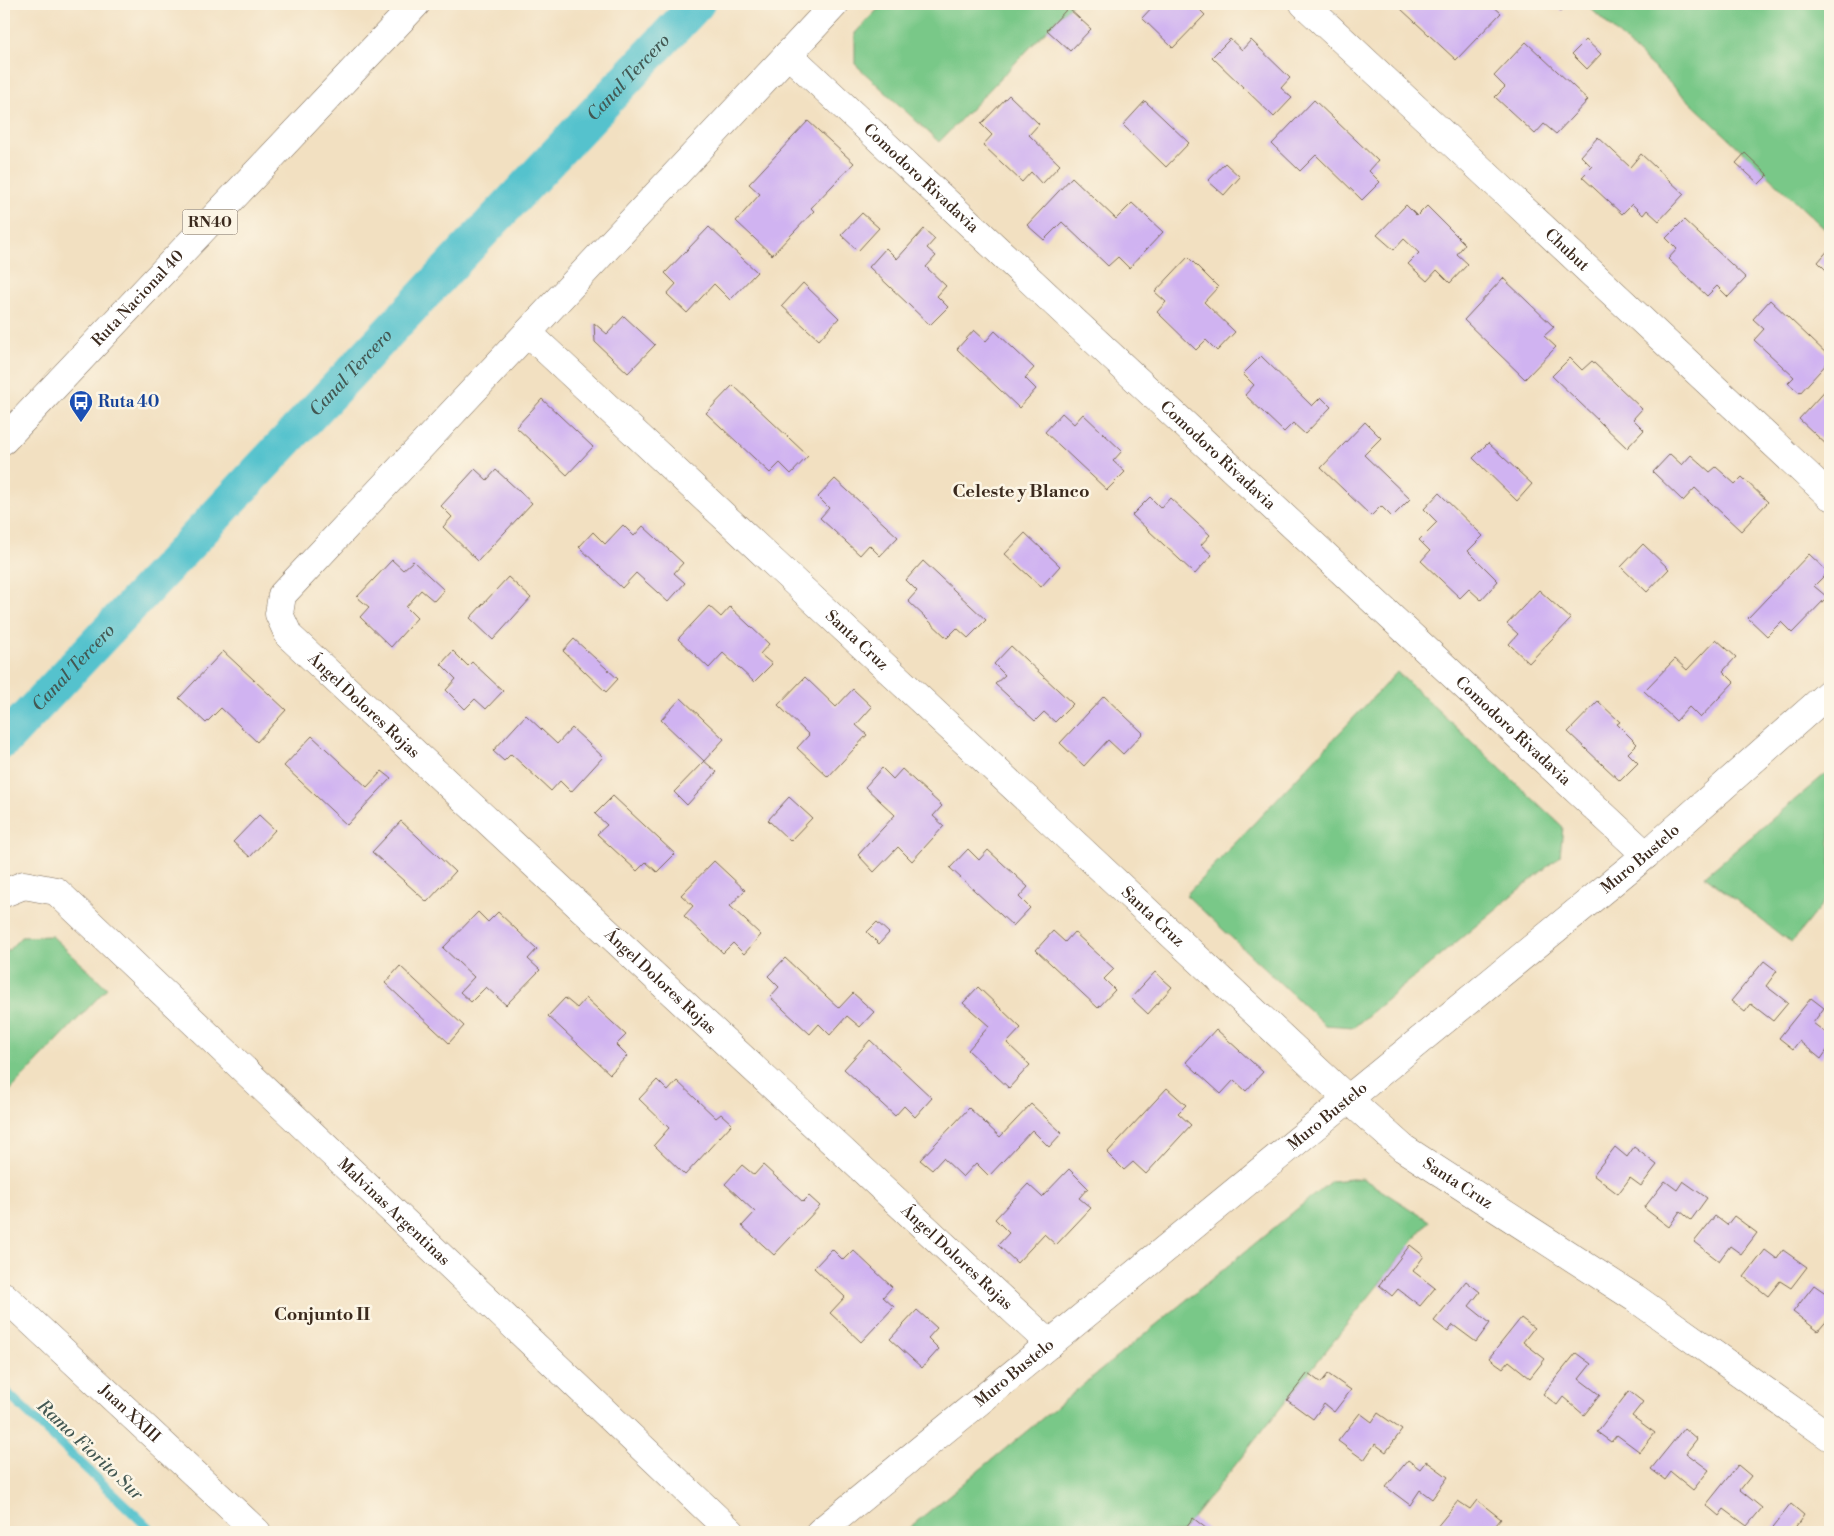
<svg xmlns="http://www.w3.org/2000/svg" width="1834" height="1536" viewBox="0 0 1834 1536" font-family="'Libre Bodoni',serif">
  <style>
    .green { fill: #79c888; stroke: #5a7953 }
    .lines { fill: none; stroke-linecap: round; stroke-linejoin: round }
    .stream { stroke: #55c2cd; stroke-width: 10 }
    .canal { stroke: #55c2cd; stroke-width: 35 }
    .building { fill: #d0b3f1 }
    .minor-casing { stroke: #7b6a57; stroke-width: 29 }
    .highway-casing { stroke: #7b6a57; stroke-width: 29 }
    .minor { stroke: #fff; stroke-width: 28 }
    .highway { stroke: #fff; stroke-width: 28 }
    .labels { text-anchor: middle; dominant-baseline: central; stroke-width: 5; stroke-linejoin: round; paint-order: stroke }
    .shield { fill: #fcf5e5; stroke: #75675a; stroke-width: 1 }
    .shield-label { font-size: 15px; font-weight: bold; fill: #3b2a1e }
    .street-label { font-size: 16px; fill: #3b2a1e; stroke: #fcf5e5 }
    .transit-label { font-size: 16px; font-weight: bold; fill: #164399; stroke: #fcf5e5; text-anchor: start }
    .water-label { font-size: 18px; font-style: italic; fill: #435853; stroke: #fcf5e5 }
    .neighbourhood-label { font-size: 18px; font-weight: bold; fill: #3b2a1e; stroke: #fcf5e5 }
  </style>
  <rect width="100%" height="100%" fill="#fcf5e5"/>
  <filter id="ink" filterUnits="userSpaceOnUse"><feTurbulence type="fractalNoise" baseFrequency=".02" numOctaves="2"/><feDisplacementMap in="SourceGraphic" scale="10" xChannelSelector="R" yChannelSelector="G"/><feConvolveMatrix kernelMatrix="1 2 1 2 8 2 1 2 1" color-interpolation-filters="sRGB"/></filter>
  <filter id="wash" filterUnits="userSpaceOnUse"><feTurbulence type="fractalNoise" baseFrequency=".0096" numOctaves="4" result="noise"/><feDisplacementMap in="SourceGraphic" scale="20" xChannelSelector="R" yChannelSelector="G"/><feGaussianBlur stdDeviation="1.12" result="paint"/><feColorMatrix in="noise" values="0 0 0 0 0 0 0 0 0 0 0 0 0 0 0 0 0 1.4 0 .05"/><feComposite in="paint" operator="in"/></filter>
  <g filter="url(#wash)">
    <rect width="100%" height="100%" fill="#f2e0c1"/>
    <g class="green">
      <polygon points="883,4 1072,4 939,142 855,64 855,33"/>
      <polygon points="1586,4 1830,4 1830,234"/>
      <polygon points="1397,672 1563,827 1560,856 1354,1027 1325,1025 1186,895"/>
      <polygon points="1830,770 1830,894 1791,943 1705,876"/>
      <polygon points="52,936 107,988 4,1097 4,955 21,937"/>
      <polygon points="1362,1178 1429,1221 1182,1532 904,1532 1331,1181"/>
    </g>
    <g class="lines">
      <polyline class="stream" points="4,1390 153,1532"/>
      <path class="canal" id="s1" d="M4,741L697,4"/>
    </g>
    <g id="blocks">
      <g class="building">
        <polygon points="1155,4 1194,4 1205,15 1173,48 1142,18"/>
        <polygon points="1406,4 1491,4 1501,13 1456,60 1401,9"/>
        <polygon points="1553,4 1568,4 1561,11"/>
        <polygon points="1068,8 1091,29 1070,51 1047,30"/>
        <polygon points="1230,39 1242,50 1251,40 1290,78 1281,88 1292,98 1274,117 1212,57"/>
        <polygon points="1586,40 1601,54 1587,69 1572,54"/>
        <polygon points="1526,42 1588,100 1556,134 1544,124 1535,134 1495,97 1505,87 1494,76"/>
        <polygon points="1009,95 1039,124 1029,135 1060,165 1042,184 1031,172 1022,182 983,145 992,135 981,124"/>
        <polygon points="1314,100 1378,161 1369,171 1380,182 1362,200 1316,155 1300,171 1272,144"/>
        <polygon points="1145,101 1189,143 1166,167 1123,125"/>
        <polygon points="808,121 854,163 811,208 814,211 772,255 736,221 760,194 749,184"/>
        <polygon points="1598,137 1630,167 1641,154 1684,194 1659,221 1647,210 1643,215 1632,204 1622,214 1582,177 1592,167 1581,156"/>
        <polygon points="1745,153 1768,175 1759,184 1736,163"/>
        <polygon points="1225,163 1240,177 1224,195 1208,181"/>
        <polygon points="1072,177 1116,219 1132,203 1163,232 1129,268 1118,257 1108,266 1062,222 1044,240 1027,225"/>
        <polygon points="1406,205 1417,216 1427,206 1465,244 1457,254 1468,264 1450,283 1437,270 1427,281 1408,264 1419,253 1404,239 1394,250 1377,235"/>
        <polygon points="862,213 879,228 858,251 841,235"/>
        <polygon points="1684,220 1746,278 1728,297 1717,286 1707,296 1668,259 1677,249 1666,238"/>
        <polygon points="709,227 757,272 730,300 714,284 687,313 667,294 676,284 665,273"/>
        <polygon points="924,229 935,239 927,248 936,256 926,267 946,286 937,296 948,307 930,325 869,267 886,248 897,259"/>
        <polygon points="1830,248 1830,274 1818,262"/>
        <polygon points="1188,257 1218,287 1204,302 1235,332 1217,351 1206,340 1196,350 1157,312 1166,302 1155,292"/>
        <polygon points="1503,278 1554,327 1544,336 1556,347 1525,379 1464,320"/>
        <polygon points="803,283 839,318 819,340 782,306"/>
        <polygon points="1770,300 1830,357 1830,360 1800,393 1788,383 1794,377 1754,340 1764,329 1753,319"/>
        <polygon points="624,316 655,345 628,373 595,342 594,323 607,334"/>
        <polygon points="974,330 986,341 995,331 1034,368 1025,378 1036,389 1019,408 957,349"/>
        <polygon points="1261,356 1312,406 1321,397 1331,407 1305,434 1293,423 1284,432 1245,395 1254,385 1243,374"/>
        <polygon points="1570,358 1582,370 1592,361 1642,409 1633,419 1644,430 1627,448 1552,376"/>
        <polygon points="733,385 808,456 791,474 780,463 770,473 706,413"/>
        <polygon points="1830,385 1830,448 1799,419"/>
        <polygon points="542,399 593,447 567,475 516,427"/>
        <polygon points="1062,413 1074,424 1083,414 1122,451 1113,461 1125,472 1107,490 1045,432"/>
        <polygon points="1365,422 1381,438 1364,455 1410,499 1392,517 1381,506 1371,516 1321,468"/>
        <polygon points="1488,443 1532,484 1517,501 1473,458"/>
        <polygon points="1670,454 1682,465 1691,455 1710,472 1716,467 1735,484 1742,477 1768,502 1741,531 1695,488 1683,501 1653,472"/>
        <polygon points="475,469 487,480 496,470 532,503 478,561 443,527 452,517 441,506"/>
        <polygon points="835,479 898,537 880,556 869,545 860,555 820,518 829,508 818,497"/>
        <polygon points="1439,493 1483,536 1468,551 1498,581 1481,600 1469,589 1460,598 1421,561 1430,551 1419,540 1437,522 1424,509"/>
        <polygon points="1150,497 1161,508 1170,498 1210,535 1201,545 1212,555 1195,574 1132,515"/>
        <polygon points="623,525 634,536 643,526 683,563 674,573 685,583 668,602 636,573 622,588 579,547 593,532 605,544"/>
        <polygon points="1025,533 1060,566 1041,587 1005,554"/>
        <polygon points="1643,544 1669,569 1647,592 1621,567"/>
        <polygon points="1809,554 1828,572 1814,586 1827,597 1792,633 1781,622 1767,636 1748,618"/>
        <polygon points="392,560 403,570 413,561 444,590 434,601 421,590 406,607 417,618 391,647 360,617 369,607 357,597"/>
        <polygon points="923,561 986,620 968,638 957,628 947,638 908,601 917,591 906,580"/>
        <polygon points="508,577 531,598 493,640 470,618"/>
        <polygon points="1539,590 1571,619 1529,663 1509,644 1518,634 1507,624"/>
        <polygon points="709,606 721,617 730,607 769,644 760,654 772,664 754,682 723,653 709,668 678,639"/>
        <polygon points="574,639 618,679 606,692 563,651"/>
        <polygon points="1716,639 1736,657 1723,671 1734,682 1700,718 1689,707 1676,721 1644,691 1675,659 1687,670"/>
        <polygon points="1011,646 1073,704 1055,722 1044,712 1035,721 995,684 1005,675 994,664"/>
        <polygon points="223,651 286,710 257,742 221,708 206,723 179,698"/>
        <polygon points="453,651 468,666 472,662 503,691 486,709 475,699 465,709 446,690 456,679 441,664"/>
        <polygon points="805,677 836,707 853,689 872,707 856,725 867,735 828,777 797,748 809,735 778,705"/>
        <polygon points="1104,696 1143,733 1123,754 1108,740 1084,766 1060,743"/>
        <polygon points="681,698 724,739 704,761 661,720"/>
        <polygon points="1598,701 1620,722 1617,724 1637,744 1628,753 1638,763 1620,781 1568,732"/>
        <polygon points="526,715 557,744 572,728 603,757 571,792 560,781 551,791 511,754 504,761 493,751"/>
        <polygon points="312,736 367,787 382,771 391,778 347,825 284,766"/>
        <polygon points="704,761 717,772 687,805 674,792"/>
        <polygon points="882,768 893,779 902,769 942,806 933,816 944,826 912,861 898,847 874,872 858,855 895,815 865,787"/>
        <polygon points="613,796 675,854 657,872 646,862 637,871 597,834 607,825 595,814"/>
        <polygon points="789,797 812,818 790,841 768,820"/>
        <polygon points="259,815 275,830 250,857 233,842"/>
        <polygon points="401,821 455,872 427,902 372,852"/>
        <polygon points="968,849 979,860 988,850 1028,887 1019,897 1030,908 1013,926 950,868"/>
        <polygon points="714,861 745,890 730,906 761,935 744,954 733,943 723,953 684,916 693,906 681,895"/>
        <polygon points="478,912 488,922 498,912 537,949 528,959 540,970 506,1005 486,987 471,1002 460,992 474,977 443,948"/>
        <polygon points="877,922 889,933 879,944 867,932"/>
        <polygon points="1053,931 1065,942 1074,932 1114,969 1104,979 1115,990 1098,1008 1036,950"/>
        <polygon points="785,958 839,1008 853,993 874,1012 860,1027 847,1016 830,1035 819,1024 810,1034 770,997 779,987 768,976"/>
        <polygon points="1764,961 1777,971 1766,986 1788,1003 1773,1021 1751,1004 1745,1012 1731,1001"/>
        <polygon points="400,966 464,1026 449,1043 385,983"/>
        <polygon points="1155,972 1172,987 1148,1014 1131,998"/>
        <polygon points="978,987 1021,1028 1007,1043 1030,1065 1009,1088 968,1050 989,1026 963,1003"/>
        <polygon points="565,998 577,1008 586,998 626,1035 616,1045 627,1056 610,1074 548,1016"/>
        <polygon points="1811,998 1824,1008 1813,1023 1830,1036 1830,1046 1821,1059 1799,1041 1793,1049 1779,1038"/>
        <polygon points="1216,1029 1263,1072 1246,1091 1234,1080 1221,1094 1186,1062"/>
        <polygon points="870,1040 932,1098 915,1117 904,1106 895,1116 844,1069"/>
        <polygon points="657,1080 668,1091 677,1081 716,1118 721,1114 732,1124 685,1175 654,1145 669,1128 639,1099"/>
        <polygon points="1167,1088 1186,1105 1178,1113 1191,1125 1146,1174 1133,1162 1124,1170 1107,1153"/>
        <polygon points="1031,1104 1062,1133 1049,1147 1032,1130 989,1176 976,1163 963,1177 943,1158 932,1170 920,1160 969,1108 1000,1137"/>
        <polygon points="1615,1147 1627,1157 1634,1147 1657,1165 1641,1186 1630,1178 1618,1194 1593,1175"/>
        <polygon points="742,1165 754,1175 763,1165 803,1202 809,1196 820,1206 774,1255 742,1226 755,1212 725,1184"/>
        <polygon points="1069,1169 1088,1188 1079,1198 1091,1208 1056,1245 1044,1234 1017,1263 998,1245 1009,1233 995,1219 1028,1184 1042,1197"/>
        <polygon points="1665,1181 1677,1190 1683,1181 1707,1198 1691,1220 1680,1211 1669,1227 1644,1208"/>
        <polygon points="1715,1216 1727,1225 1734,1216 1757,1233 1741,1254 1730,1246 1719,1261 1694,1242"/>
        <polygon points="1410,1245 1424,1256 1413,1271 1435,1288 1420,1306 1398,1289 1392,1296 1379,1285"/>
        <polygon points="832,1249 843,1260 853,1250 892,1287 883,1297 894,1307 861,1342 830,1313 845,1297 814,1268"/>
        <polygon points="1765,1250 1777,1259 1783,1250 1807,1267 1791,1288 1780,1281 1768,1296 1744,1277"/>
        <polygon points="1466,1281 1480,1292 1469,1306 1490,1323 1476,1342 1453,1325 1448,1332 1434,1321"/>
        <polygon points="1814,1285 1827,1294 1830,1289 1830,1317 1818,1331 1793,1312"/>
        <polygon points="917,1310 937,1328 928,1338 939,1349 922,1368 890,1339"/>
        <polygon points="1521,1318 1534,1328 1523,1342 1545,1359 1530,1378 1509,1361 1503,1368 1489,1358"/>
        <polygon points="1576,1353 1591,1364 1579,1379 1600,1395 1584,1415 1563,1397 1557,1405 1543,1394"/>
        <polygon points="1308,1373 1321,1383 1328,1374 1351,1390 1334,1412 1324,1404 1313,1419 1287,1400"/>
        <polygon points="1629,1391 1643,1402 1632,1416 1655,1433 1640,1452 1617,1435 1611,1442 1597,1432"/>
        <polygon points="1360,1413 1372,1422 1378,1413 1402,1430 1386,1452 1375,1444 1364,1460 1338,1441"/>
        <polygon points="1684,1428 1697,1439 1686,1453 1709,1470 1693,1490 1671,1472 1665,1480 1651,1469"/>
        <polygon points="1408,1460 1420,1469 1426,1461 1448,1477 1432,1499 1420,1490 1410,1505 1386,1487"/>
        <polygon points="1738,1465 1751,1476 1740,1490 1762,1508 1747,1526 1724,1509 1719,1516 1706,1505"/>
        <polygon points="1477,1500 1501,1519 1490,1532 1442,1532 1436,1528 1458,1501 1470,1509"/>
        <polygon points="1791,1504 1804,1515 1794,1529 1797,1532 1769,1532"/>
        <polygon points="1193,1518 1207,1529 1205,1532 1182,1532"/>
      </g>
    </g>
  </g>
  <g filter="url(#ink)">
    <use href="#blocks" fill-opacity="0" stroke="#7b6a57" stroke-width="1"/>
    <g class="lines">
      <g class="minor-casing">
        <g id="minor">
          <path id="s2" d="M835,4L282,595L279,614L289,636L1050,1344"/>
          <path id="s3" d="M1304,4L1830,496"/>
          <path id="s4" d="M788,54L1646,855"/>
          <path id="s5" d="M528,333L1348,1099L1403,1148L1635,1298L1830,1437"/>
          <path id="s6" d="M4,893L24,885L56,891L731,1532"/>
          <path id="s7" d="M4,1296L257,1532"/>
          <path id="s8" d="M820,1532L1646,855L1830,692"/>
        </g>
      </g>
      <g class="highway-casing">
        <g id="highway">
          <path id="s9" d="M4,440L416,4"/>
        </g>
      </g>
      <use href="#minor" class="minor"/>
      <use href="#highway" class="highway"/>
    </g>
  </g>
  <defs>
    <g id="bus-pin" transform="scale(1.25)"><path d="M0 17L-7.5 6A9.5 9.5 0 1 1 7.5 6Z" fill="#1a4fb4" stroke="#fcf5e5"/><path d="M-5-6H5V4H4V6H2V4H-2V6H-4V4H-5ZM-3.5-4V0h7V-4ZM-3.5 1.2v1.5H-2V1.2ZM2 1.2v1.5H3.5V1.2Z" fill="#fff"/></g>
  </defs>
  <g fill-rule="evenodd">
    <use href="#bus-pin" x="81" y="402"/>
  </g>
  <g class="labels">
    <rect class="shield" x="182.5" y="209.5" width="55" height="25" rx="4"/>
    <g class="shield-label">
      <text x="210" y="222">RN40</text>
    </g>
    <g class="street-label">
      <text stroke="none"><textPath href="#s4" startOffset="182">Comodoro Rivadavia</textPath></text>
      <text stroke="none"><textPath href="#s3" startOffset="360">Chubut</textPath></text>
      <text stroke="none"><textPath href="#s9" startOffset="195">Ruta Nacional 40</textPath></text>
      <text stroke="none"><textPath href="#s4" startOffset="588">Comodoro Rivadavia</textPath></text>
      <text stroke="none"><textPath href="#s5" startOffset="450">Santa Cruz</textPath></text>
      <text stroke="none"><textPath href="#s2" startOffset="955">Ángel Dolores Rojas</textPath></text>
      <text stroke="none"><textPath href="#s4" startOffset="992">Comodoro Rivadavia</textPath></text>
      <text stroke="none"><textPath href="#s8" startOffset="1061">Muro Bustelo</textPath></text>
      <text stroke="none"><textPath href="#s5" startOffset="855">Santa Cruz</textPath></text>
      <text stroke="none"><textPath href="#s2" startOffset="1360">Ángel Dolores Rojas</textPath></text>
      <text stroke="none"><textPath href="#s8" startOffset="656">Muro Bustelo</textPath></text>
      <text stroke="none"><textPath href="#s5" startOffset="1261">Santa Cruz</textPath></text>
      <text stroke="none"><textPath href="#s6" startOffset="520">Malvinas Argentinas</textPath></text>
      <text stroke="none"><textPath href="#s2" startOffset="1765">Ángel Dolores Rojas</textPath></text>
      <text stroke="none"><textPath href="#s8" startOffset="251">Muro Bustelo</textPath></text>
      <text stroke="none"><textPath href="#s7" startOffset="172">Juan XXIII</textPath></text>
    </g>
    <g class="transit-label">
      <text x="98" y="402">Ruta 40</text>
    </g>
    <g class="water-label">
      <text stroke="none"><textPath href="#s1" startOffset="911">Canal Tercero</textPath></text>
      <text stroke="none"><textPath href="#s1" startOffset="506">Canal Tercero</textPath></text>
      <text stroke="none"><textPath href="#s1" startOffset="101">Canal Tercero</textPath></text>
      <text transform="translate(90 1450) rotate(43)">Ramo Fiorito Sur</text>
    </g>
    <g class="neighbourhood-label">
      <text x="1021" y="491">Celeste y Blanco</text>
      <text x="322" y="1314">Conjunto II</text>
    </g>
  </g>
  <rect width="1834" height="1536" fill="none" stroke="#fcf5e5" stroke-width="20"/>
</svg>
